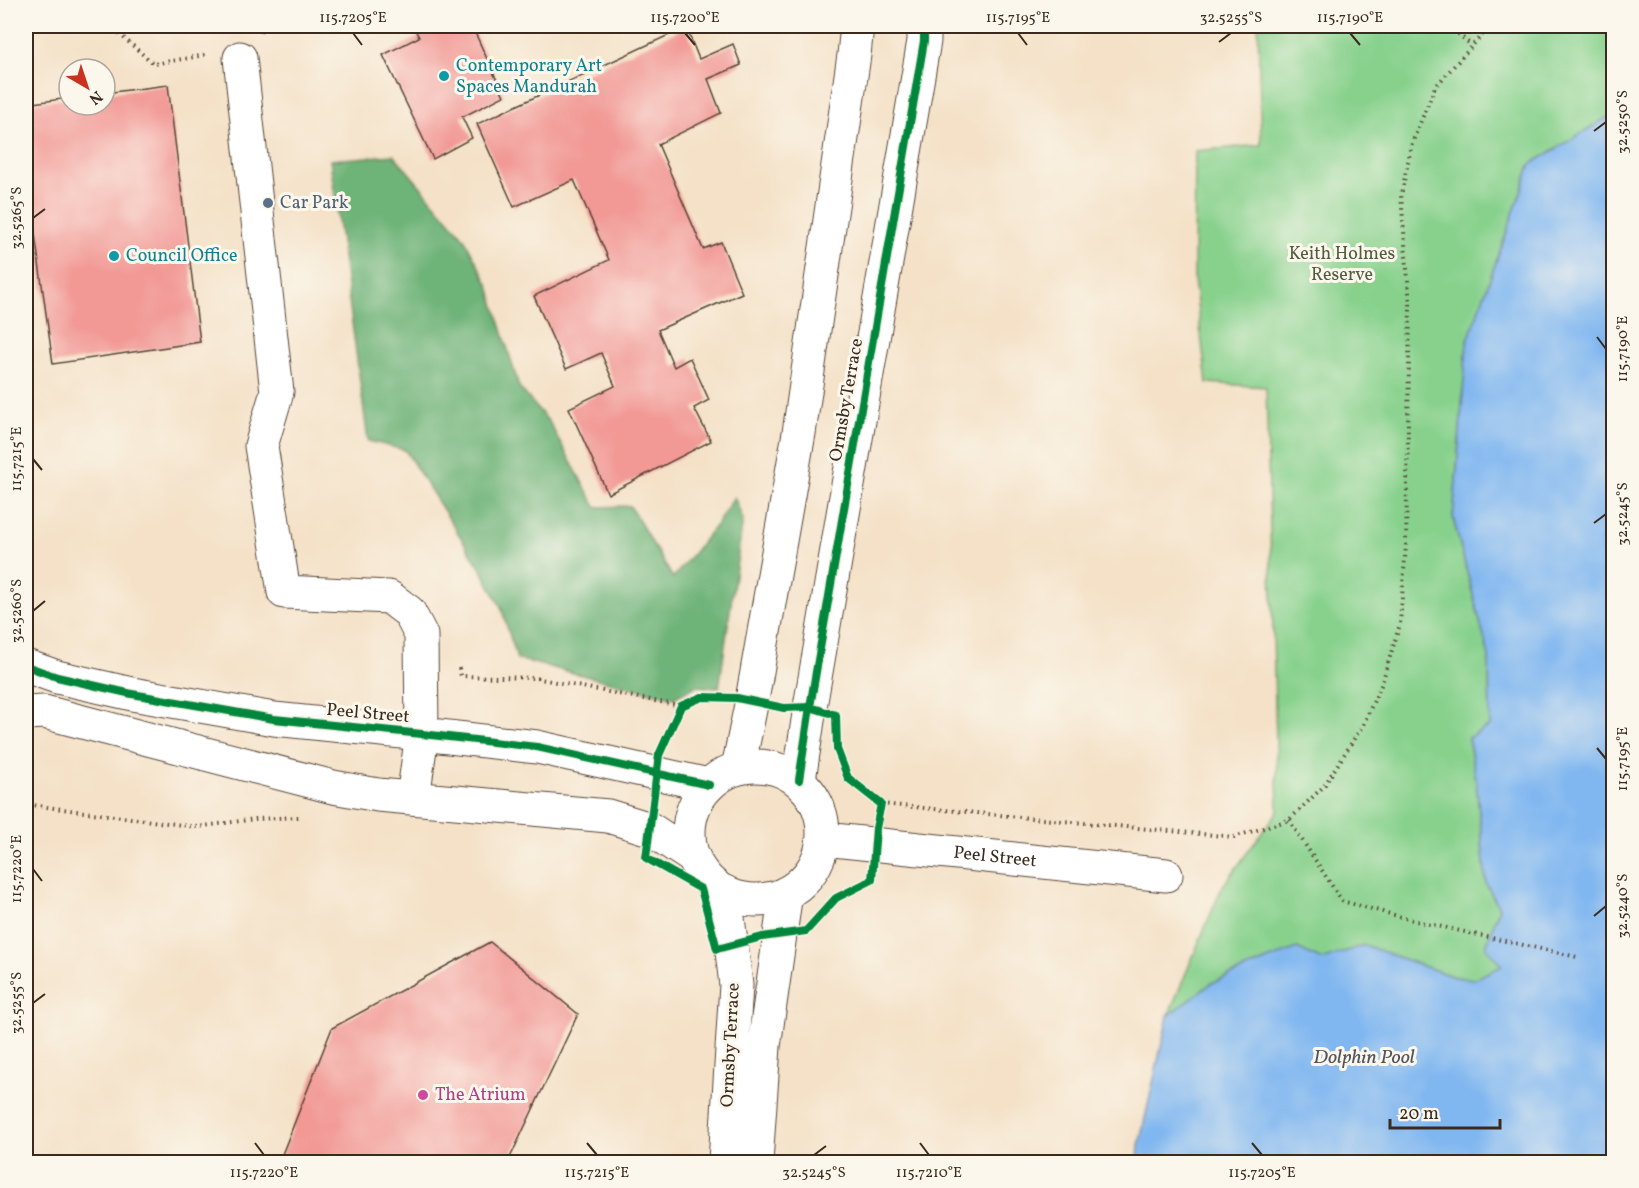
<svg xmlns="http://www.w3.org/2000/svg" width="1639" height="1188" viewBox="0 0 1639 1188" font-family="Vollkorn,serif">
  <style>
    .green { fill: #88d18d; stroke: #627e56; stroke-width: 1.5 }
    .forest { fill: #6eb378; stroke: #546e4b; stroke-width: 1.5 }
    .water { fill: #81b7f0; stroke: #5e7087; stroke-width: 1.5 }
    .building { fill: #f29995 }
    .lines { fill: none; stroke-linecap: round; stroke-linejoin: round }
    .minor-casing { stroke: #574537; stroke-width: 35 }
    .path { stroke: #574537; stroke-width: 4; stroke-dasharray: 1.5 4.5; stroke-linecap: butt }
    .minor { stroke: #fff; stroke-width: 33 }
    .cycleway-casing { stroke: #fbf7ec; stroke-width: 11 }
    .cycleway { stroke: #00873e; stroke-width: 8 }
    .ticks { fill: none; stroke: #3b2a1e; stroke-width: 2 }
    .culture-dot { fill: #0f9aa8; stroke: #fbf7ec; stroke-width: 2 }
    .service-dot { fill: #5c6f8a; stroke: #fbf7ec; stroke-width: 2 }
    .hotel-dot { fill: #d1479c; stroke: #fbf7ec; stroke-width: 2 }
    .labels { text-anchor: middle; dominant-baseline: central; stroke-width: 6; stroke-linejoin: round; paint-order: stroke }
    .culture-label { font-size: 18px; fill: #0d838f; stroke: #fbf7ec; text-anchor: start }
    .service-label { font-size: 18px; fill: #4e5e75; stroke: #fbf7ec; text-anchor: start }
    .park-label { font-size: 18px; fill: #525c3f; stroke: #fbf7ec }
    .street-label { font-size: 18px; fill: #3b2a1e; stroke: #fbf7ec }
    .hotel-label { font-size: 18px; fill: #b23c85; stroke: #fbf7ec; text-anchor: start }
    .water-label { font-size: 20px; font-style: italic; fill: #50545d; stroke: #fbf7ec }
    .neatline { fill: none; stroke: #3b2a1e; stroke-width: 2 }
    .ticks-label { font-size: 15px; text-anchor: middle; fill: #3b2a1e }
  </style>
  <rect width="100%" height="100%" fill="#fbf7ec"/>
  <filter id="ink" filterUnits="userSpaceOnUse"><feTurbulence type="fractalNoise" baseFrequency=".0167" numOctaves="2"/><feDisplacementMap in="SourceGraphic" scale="12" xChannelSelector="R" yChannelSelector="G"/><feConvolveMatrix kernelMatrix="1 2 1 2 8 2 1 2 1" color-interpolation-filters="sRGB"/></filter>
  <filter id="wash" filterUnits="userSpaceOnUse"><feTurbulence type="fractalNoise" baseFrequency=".008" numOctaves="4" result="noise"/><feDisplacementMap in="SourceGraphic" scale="24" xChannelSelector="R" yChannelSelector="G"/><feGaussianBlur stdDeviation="1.35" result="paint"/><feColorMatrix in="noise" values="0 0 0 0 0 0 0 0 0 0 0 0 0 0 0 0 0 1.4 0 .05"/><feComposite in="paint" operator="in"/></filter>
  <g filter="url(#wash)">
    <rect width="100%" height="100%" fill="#f4e1c7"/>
    <polygon class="green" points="1258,26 1613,26 1613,114 1531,164 1467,344 1453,518 1489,656 1490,726 1468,738 1476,779 1486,883 1499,908 1486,947 1502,966 1474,979 1454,977 1364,945 1322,960 1297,948 1212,983 1168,1016 1222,887 1278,811 1266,387 1207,383 1194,280 1195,151 1261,145"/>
    <polygon class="forest" points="394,155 464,238 489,286 519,387 549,422 596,507 630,506 673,578 717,524 734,497 743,519 719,688 696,686 674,698 517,659 501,607 481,569 405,450 368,441 330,160"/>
    <polygon class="water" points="1613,114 1613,1162 1138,1162 1139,1145 1168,1016 1212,983 1297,948 1322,960 1364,945 1454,977 1474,979 1502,966 1486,947 1499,908 1486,883 1476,779 1468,738 1490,726 1489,656 1453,518 1467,343 1531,164"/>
    <g id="blocks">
      <g class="building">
        <polygon points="413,26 472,26 504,96 462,117 472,138 433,159 383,55 419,37"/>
        <polygon points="686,27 699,59 733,44 741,65 708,79 721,113 658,144 703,249 721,242 742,293 658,330 674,367 690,358 709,400 694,408 711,441 608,494 569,408 615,386 601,353 566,369 534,296 609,260 574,180 514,207 477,124"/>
        <polygon points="168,85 200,342 53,364 26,169 26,104 69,98 69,105 105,105 105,93"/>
        <polygon points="490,942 578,1014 508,1162 279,1162 332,1028"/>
      </g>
    </g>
  </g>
  <g filter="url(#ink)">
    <use href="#blocks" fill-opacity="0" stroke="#574537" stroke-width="1.5"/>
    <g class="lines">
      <g class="minor-casing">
        <g id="minor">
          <polyline points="240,58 277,392 261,446 284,592 389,597 409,612 421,635 422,734 413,798"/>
          <polyline points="26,666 57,677 132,694 274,719 422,734 537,747 709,785"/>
          <polyline points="26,713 44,712 333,787 378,795 608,816 650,829 694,858"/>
          <circle cx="756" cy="833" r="67"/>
          <polyline points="738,768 752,700 799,433 854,55 857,26"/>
          <polyline points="799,780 810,707 924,41 924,26"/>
          <path id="s1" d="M824,839L1166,875"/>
          <polyline points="725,892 736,985 725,1162"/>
          <polyline points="756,1162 764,1046 786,893"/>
        </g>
      </g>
      <g class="path">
        <polyline points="110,26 154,64 205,55"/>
        <polyline points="1449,26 1471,45"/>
        <polyline points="260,32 268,26"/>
        <polyline points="459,668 461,676 535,678 681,706"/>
        <polyline points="26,798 32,805 197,827 255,819 299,817"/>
        <polyline points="881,804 1234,837 1289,820 1324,786 1363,725 1382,683 1400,624 1406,545 1410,305 1401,195 1412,143 1435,87 1490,26"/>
        <polyline points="1289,820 1342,901 1420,922 1577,957"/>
      </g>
      <use href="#minor" class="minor"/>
      <g class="cycleway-casing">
        <g id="cycleway">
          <polyline points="26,666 57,677 132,694 274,719 422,734 537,747 709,785"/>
          <polygon points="702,697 737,698 784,708 810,707 836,715 837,749 848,778 881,804 876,828 872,880 836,898 806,931 762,937 717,949 701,889 646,858 659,755 681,706"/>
          <polyline points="799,780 810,707 924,41 924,26"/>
        </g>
      </g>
      <use href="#cycleway" class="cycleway"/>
    </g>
  </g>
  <path class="ticks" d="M353,33L362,45M685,33L695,45M1018,33L1027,45M1350,33L1360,45M1219,42L1231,33M1594,131L1606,122M33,218L45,209M1597,337L1606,349M33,459L42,470M1594,523L1606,514M33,611L45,601M1597,748L1606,759M33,869L42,881M1594,916L1606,906M33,1003L45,994M255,1143L264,1155M587,1143L597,1155M920,1143L929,1155M1252,1143L1262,1155M814,1155L826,1146"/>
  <g class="culture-dot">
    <circle cx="444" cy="76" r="6"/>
    <circle cx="114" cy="256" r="6"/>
  </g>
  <circle class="service-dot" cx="268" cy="203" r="6"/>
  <circle class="hotel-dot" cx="423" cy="1095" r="6"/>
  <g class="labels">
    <g class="culture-label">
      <text x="456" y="66">Contemporary Art<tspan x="456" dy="21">Spaces Mandurah</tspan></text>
      <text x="126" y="256">Council Office</text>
    </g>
    <g class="service-label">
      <text x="280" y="203">Car Park</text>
    </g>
    <g class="park-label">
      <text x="1342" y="254">Keith Holmes<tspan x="1342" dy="21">Reserve</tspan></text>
    </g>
    <g class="street-label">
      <text transform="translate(847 400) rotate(-80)">Ormsby Terrace</text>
      <text transform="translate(368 714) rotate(5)">Peel Street</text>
      <text stroke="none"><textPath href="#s1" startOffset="172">Peel Street</textPath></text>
      <text transform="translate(731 1045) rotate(-87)">Ormsby Terrace</text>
    </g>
    <g class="hotel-label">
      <text x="435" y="1095">The Atrium</text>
    </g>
    <g class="water-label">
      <text x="1364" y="1058">Dolphin Pool</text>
    </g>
  </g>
  <rect width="1639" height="1188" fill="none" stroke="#fbf7ec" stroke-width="66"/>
  <g transform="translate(87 87) rotate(141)"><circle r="28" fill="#fbf7ec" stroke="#aea59a" stroke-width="1.5"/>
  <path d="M0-4.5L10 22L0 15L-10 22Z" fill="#c8321e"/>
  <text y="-9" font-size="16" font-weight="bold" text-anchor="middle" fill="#3b2a1e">N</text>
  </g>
  <path d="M1390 1119v9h110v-9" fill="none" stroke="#3b2a1e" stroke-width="3"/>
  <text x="1399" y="1119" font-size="18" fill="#3b2a1e" stroke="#fbf7ec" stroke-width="4.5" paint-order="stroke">20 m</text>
  <rect x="33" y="33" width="1573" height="1122" class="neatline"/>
  <g class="ticks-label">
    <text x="353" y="22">115.7205°E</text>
    <text x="685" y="22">115.7200°E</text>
    <text x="1018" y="22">115.7195°E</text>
    <text x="1231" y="22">32.5255°S</text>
    <text x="1350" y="22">115.7190°E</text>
    <text transform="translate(1622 122) rotate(-90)" y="5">32.5250°S</text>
    <text transform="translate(16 218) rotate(-90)" y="5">32.5265°S</text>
    <text transform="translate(1622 349) rotate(-90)" y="5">115.7190°E</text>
    <text transform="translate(16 459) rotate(-90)" y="5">115.7215°E</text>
    <text transform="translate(1622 514) rotate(-90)" y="5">32.5245°S</text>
    <text transform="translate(16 611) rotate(-90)" y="5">32.5260°S</text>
    <text transform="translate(1622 759) rotate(-90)" y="5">115.7195°E</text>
    <text transform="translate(16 869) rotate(-90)" y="5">115.7220°E</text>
    <text transform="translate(1622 906) rotate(-90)" y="5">32.5240°S</text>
    <text transform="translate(16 1003) rotate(-90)" y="5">32.5255°S</text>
    <text x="264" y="1177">115.7220°E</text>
    <text x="597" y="1177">115.7215°E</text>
    <text x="814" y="1177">32.5245°S</text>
    <text x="929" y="1177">115.7210°E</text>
    <text x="1262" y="1177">115.7205°E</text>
  </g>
</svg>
